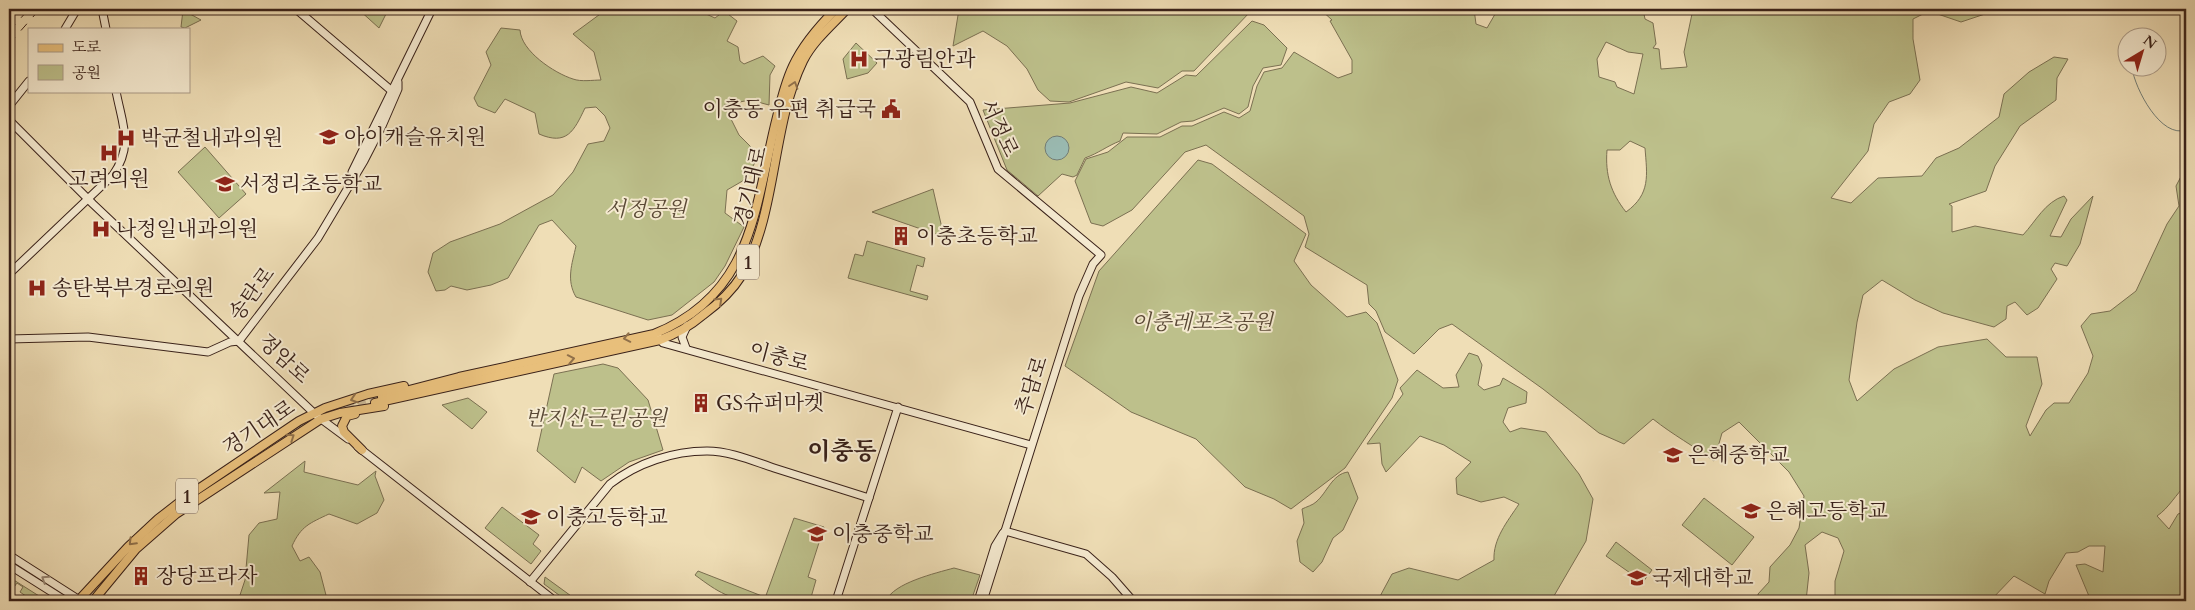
<svg xmlns="http://www.w3.org/2000/svg" width="2195" height="610" viewBox="0 0 2195 610" font-family="Cardo,'Noto Serif KR',serif">
  <style>
    .green { fill: #bdc08b; stroke: #7b7052; fill-rule: evenodd }
    .water { fill: #9abbb3; stroke: #737d75 }
    .lines { fill: none; stroke-linecap: round; stroke-linejoin: round }
    .stream { stroke: #737d75; stroke-width: 1 }
    .primary-tunnel { stroke: #cbb897; stroke-width: 8; stroke-dasharray: 8 4; stroke-linecap: butt }
    .secondary-casing { stroke: #392119; stroke-width: 9 }
    .primary-casing { stroke: #392119; stroke-width: 10 }
    .secondary { stroke: #f5ead0; stroke-width: 7 }
    .primary { stroke: #e8bf7b; stroke-width: 8 }
    .rail { stroke: #392119; stroke-width: 1; stroke-dasharray: 9 9; stroke-linecap: butt }
    .oneway { stroke: #90704a }
    .oneway2 { stroke: #978674 }
    .labels { text-anchor: middle; dominant-baseline: central; stroke-width: 4; stroke-linejoin: round; paint-order: stroke }
    .shield { fill: #f5ead0; stroke: #715d50; stroke-width: 1 }
    .shield-label { font-size: 20px; font-weight: bold; fill: #392119 }
    .poi-label { font-size: 21px; fill: #392119; stroke: #f5ead0; text-anchor: start }
    .street-label { font-size: 21px; fill: #392119; stroke: #f5ead0 }
    .park-label { font-size: 21px; font-style: italic; fill: #5a4936; stroke: #f5ead0 }
    .quarter-label { font-size: 24px; font-weight: bold; fill: #392119; stroke: #f5ead0 }
  </style>
  <rect width="100%" height="100%" fill="#efdeb6"/>
  <filter id="stains"><feTurbulence type="fractalNoise" baseFrequency=".004" numOctaves="4"/><feColorMatrix values="0 0 0 0 .2 0 0 0 0 .09 0 0 0 0 .02 0 0 0 .5 -.17"/></filter>
  <radialGradient id="worn" r=".72"><stop offset=".6" stop-color="#630" stop-opacity="0"/><stop offset="1" stop-color="#630" stop-opacity=".3"/></radialGradient>
  <g class="green">
    <polygon points="358,9 386,9 388,10 379,28"/>
    <path d="M607,9L628,14L637,9H710L706,14L715,18L724,11L737,21L727,41L738,47L740,61L744,64L763,56L775,66L770,75L769,105L750,100L724,105L739,135L759,155L746,179L727,190L725,213L744,227L725,266L714,282L672,315L648,320L576,297C566,280 572,264 576,246L552,220L539,225L508,278L491,285L467,290L451,286L445,290L436,291L428,272L433,253L450,242L500,224L553,195L573,172L588,144L604,141L610,128L605,116L596,107L585,108C574,131 567,146 539,134L535,113L505,99L495,113L478,106L474,98L491,65L486,52L501,28L520,30C521,51 554,73 573,79C581,82 593,80 601,80L594,52L573,34Z"/>
    <polygon points="959,9 1249,9 1250,12 1194,71 1182,71 1158,88 1126,82 1069,102 1050,101 1038,90 1027,69 1007,46 983,31 953,46"/>
    <path d="M1320,9H1474L1476,24L1487,28L1498,9H1643L1645,19L1653,23L1656,44L1653,48L1659,49L1661,69L1687,67L1684,52L1693,9H2000L1961,22L1929,11L1913,19V39L1920,80L1910,94L1889,102L1874,124L1868,151L1831,198L1851,203L1878,178L1922,176L1936,158L1959,148L1999,117L2004,94L2029,72L2054,57L2068,59L2057,78L2056,100L2020,126L1995,166L1986,191L1949,204L1952,206V232L1975,226L2023,235C2036,221 2045,202 2064,196L2067,200L2050,236L2061,237L2071,219L2093,196L2080,244L2067,266L2055,263L2051,269L2057,279L2038,308L2027,315L2015,302L2007,306L2006,319L1994,327L1943,313L1915,300L1882,280L1863,295L1857,322L1849,380L1857,401L1894,369L1938,347L1987,339L2006,357H2037L2042,384L2026,426L2030,436L2046,410L2054,403H2069L2088,373L2093,356L2081,326L2091,314L2110,311L2136,291L2167,224L2179,206L2176,186L2186,167V485C2176,494 2169,508 2157,516L2169,529L2178,514L2186,511V595H2179L2184,601H2091L2076,565L2085,564L2103,572L2105,546H2089L2078,552L2066,553L2049,581L2045,594L2014,576L1990,601H1838L1835,600V581L1844,551L1838,538L1822,532L1805,545L1809,573L1806,601L1758,599V594L1769,582L1770,567L1790,545L1799,528L1804,496L1789,472L1739,422L1722,433L1714,461C1694,446 1673,435 1653,419L1624,444L1599,433L1543,389L1452,324L1439,329L1414,354L1385,332L1376,311L1369,304L1367,285L1305,247L1309,234L1304,216L1206,145L1185,152L1132,210L1103,226L1091,223L1075,181L1086,159L1108,152L1127,137H1160L1182,126H1192L1224,112L1239,118L1250,111L1257,86L1264,72L1282,68L1294,52L1338,78L1352,73V60L1330,21L1332,20ZM1606,42L1628,52L1643,54L1634,94L1617,87L1615,82L1599,77L1597,59ZM1630,141L1645,148C1647,175 1651,194 1626,212C1611,193 1605,175 1607,150H1620Z"/>
    <polygon points="183,10 201,20 185,28 181,27"/>
    <path d="M1252,21L1264,25L1287,48L1281,65L1263,68L1253,86L1248,107L1239,114L1224,108L1193,121L1181,122L1157,134L1123,133L1120,141C1107,146 1099,153 1085,158L1077,175L1073,177L1062,174L1038,196L1007,170L983,110L1070,103L1131,87L1157,93L1186,75L1196,76Z"/>
    <polygon points="856,43 877,63 868,73 847,79 843,59"/>
    <polygon points="205,147 246,194 219,218 178,172"/>
    <polygon points="1198,160 1212,164 1306,234 1294,261 1311,285 1347,317 1366,312 1377,323 1398,380 1392,398 1345,468 1291,509 1274,499 1245,487 1196,439 1131,412 1065,366 1099,271"/>
    <polygon points="933,189 944,237 872,212"/>
    <polygon points="867,241 925,258 923,267 917,265 910,291 928,296 927,300 848,278 855,254 863,256"/>
    <path d="M1469,353L1478,356L1482,365L1478,385L1484,390L1500,385L1503,378L1527,392L1526,403L1508,408L1503,422L1510,432L1521,428L1546,432L1579,474L1593,499L1586,541L1551,601H1381L1378,600L1392,574L1409,568L1458,580L1494,560C1493,539 1507,522 1519,504L1504,497L1481,502L1457,494L1456,478L1471,462L1444,445L1420,436L1386,472L1382,464L1380,443L1367,444L1403,394L1400,388L1417,370L1443,388L1459,387L1456,375Z"/>
    <polygon points="603,364 618,368 648,400 663,450 629,462 601,481 582,467 575,483 537,451 554,374"/>
    <polygon points="468,398 487,412 472,429 442,405"/>
    <path d="M305,461L304,472L358,485L376,471L375,476L384,500L377,513L357,524L329,514C310,523 301,526 292,546L300,561L309,557L320,572L327,599L392,596L371,601H238L245,580L249,535L259,523L277,519L280,492L264,493Z"/>
    <path d="M1348,472L1358,498L1343,530L1333,538L1322,562L1313,572L1300,562L1297,541L1304,523L1302,509C1306,507 1313,505 1316,502C1327,493 1332,474 1348,472Z"/>
    <polygon points="1704,498 1754,537 1732,565 1682,525"/>
    <polygon points="502,507 539,535 533,544 541,551 531,564 485,528"/>
    <polygon points="794,518 824,527 808,577 816,580 810,601 764,601"/>
    <polygon points="1616,542 1652,570 1643,582 1606,556"/>
    <path d="M954,568L980,575L971,601H886C893,583 936,573 954,568Z"/>
    <path d="M698,571L762,596L760,601C731,601 718,592 695,575Z"/>
    <polygon points="9,577 47,601 33,601 20,592 23,587 17,583 14,587 9,583"/>
    <polygon points="545,577 578,601 567,601 544,584"/>
  </g>
  <circle class="water" cx="1057" cy="148" r="12"/>
  <g class="lines">
    <path class="stream" d="M2132,68C2135,89 2161,139 2186,130"/>
    <g class="primary-tunnel">
      <polyline points="323,412 374,399"/>
      <polyline points="249,461 324,414"/>
    </g>
    <g class="secondary-casing">
      <g id="secondary">
        <polyline points="102,9 106,29"/>
        <polyline points="296,9 393,92"/>
        <polyline points="872,9 970,102 998,169 1101,255 1093,264 1079,296 983,601"/>
        <polyline points="65,29 77,9"/>
        <polyline points="9,106 29,81"/>
        <polyline points="9,120 93,204 317,416 348,439"/>
        <polyline points="352,172 432,9"/>
        <path d="M9,274L113,175C134,145 122,124 116,91"/>
        <polyline points="658,337 663,343 1031,445"/>
        <polyline points="9,339 88,337 208,352 230,342 239,341 318,238 364,161 382,126 398,89 398,82"/>
        <polyline points="686,348 682,337 687,326"/>
        <polyline points="358,447 555,601"/>
        <polyline points="1005,531 1086,554 1112,577 1133,601"/>
        <polyline points="9,555 81,601"/>
        <polyline points="9,565 66,601"/>
        <path d="M530,582L610,484C637,463 673,451 707,451C730,451 753,461 774,468C806,478 838,488 869,498"/>
        <polyline points="836,601 898,407"/>
        <polyline points="978,601 995,546 1003,533"/>
      </g>
    </g>
    <g class="primary-casing">
      <g id="primary">
        <path d="M382,397L459,377L654,334C751,295 754,213 775,125C780,105 784,85 793,66C803,44 819,26 836,9"/>
        <path d="M375,403L660,340C676,334 690,326 703,315C718,304 732,291 742,275C778,210 771,127 803,61C813,41 832,25 847,9"/>
        <polyline points="355,414 347,416 342,426 344,432 362,450"/>
        <polyline points="78,601 128,547 158,519 185,498 299,421 325,408 368,394 404,386"/>
        <polyline points="93,601 136,549 176,514 321,419 340,413 384,406"/>
      </g>
    </g>
    <use href="#secondary" class="secondary"/>
    <use href="#primary" class="primary"/>
    <g class="rail">
      <polyline points="9,31 29,9"/>
      <polyline points="9,44 40,9"/>
    </g>
  </g>
  <defs><path id="oneway-chevron" d="M-2-3.5L2.5 0L-2 3.5" fill="none" stroke-width="1.6" stroke-linecap="round" stroke-linejoin="round" transform="scale(1.25)"/></defs>
  <g class="oneway">
    <use href="#oneway-chevron" transform="translate(794 85) rotate(-72)"/>
    <use href="#oneway-chevron" transform="translate(719 301) rotate(-43)"/>
    <use href="#oneway-chevron" transform="translate(627 338) rotate(169)"/>
    <use href="#oneway-chevron" transform="translate(571 359) rotate(-11)"/>
    <use href="#oneway-chevron" transform="translate(354 399) rotate(162)"/>
    <use href="#oneway-chevron" transform="translate(291 437) rotate(-34)"/>
    <use href="#oneway-chevron" transform="translate(132 542) rotate(135)"/>
  </g>
  <use class="oneway2" href="#oneway-chevron" transform="translate(45 579) rotate(-147)"/>
  <defs>
    <g id="hospital-bare" transform="scale(1.5)"><path d="M-5-5h3v3.5h4V-5h3V5h-3V1.5h-4V5h-3Z" fill="#8f2418" stroke="#f5ead0" stroke-width="2.5" paint-order="stroke"/></g>
    <g id="civic-bare" transform="scale(1.5)"><path d="M-.6-6.5H3V-4.5H.6V-3L4-1V1h2V6H-6V1h2V-1L-.6-3ZM-1.2 2.5V6h2.4V2.5Z" fill="#8f2418" stroke="#f5ead0" stroke-width="2.5" paint-order="stroke"/></g>
    <g id="school-bare" transform="scale(1.5)"><path d="M0-5L7-2L0 1L-7-2ZM-4 1L0 2.5L4 1V4Q0 6-4 4Z" fill="#8f2418" stroke="#f5ead0" stroke-width="2.5" paint-order="stroke"/></g>
    <g id="building-bare" transform="scale(1.5)"><path d="M-4-6H4V6H1V3H-1V6H-4ZM-2.5-4.3h1.7v1.8h-1.7ZM.8-4.3h1.7v1.8H.8ZM-2.5-1h1.7V.8h-1.7ZM.8-1h1.7V.8H.8Z" fill="#8f2418" stroke="#f5ead0" stroke-width="2.5" paint-order="stroke"/></g>
    <g id="university-bare" transform="scale(1.5)"><path d="M0-5L7-2L0 1L-7-2ZM-4 1L0 2.5L4 1V4Q0 6-4 4Z" fill="#8f2418" stroke="#f5ead0" stroke-width="2.5" paint-order="stroke"/></g>
  </defs>
  <g fill-rule="evenodd">
    <use href="#hospital-bare" x="859" y="59"/>
    <use href="#civic-bare" x="891" y="109"/>
    <use href="#school-bare" x="329" y="137"/>
    <use href="#hospital-bare" x="126" y="138"/>
    <use href="#hospital-bare" x="109" y="153"/>
    <use href="#school-bare" x="225" y="184"/>
    <use href="#hospital-bare" x="101" y="229"/>
    <use href="#building-bare" x="901" y="236"/>
    <use href="#hospital-bare" x="37" y="288"/>
    <use href="#building-bare" x="701" y="403"/>
    <use href="#school-bare" x="1673" y="455"/>
    <use href="#school-bare" x="1751" y="511"/>
    <use href="#school-bare" x="531" y="517"/>
    <use href="#school-bare" x="817" y="534"/>
    <use href="#building-bare" x="141" y="576"/>
    <use href="#university-bare" x="1637" y="578"/>
  </g>
  <g class="labels">
    <g class="shield">
      <rect x="737" y="244.5" width="22" height="35" rx="4"/>
      <rect x="176" y="478.5" width="22" height="35" rx="4"/>
    </g>
    <g class="shield-label">
      <text x="748" y="262">1</text>
      <text x="187" y="496">1</text>
    </g>
    <g class="poi-label">
      <text x="874" y="59">구광림안과</text>
      <text x="876" y="109" text-anchor="end">이충동 우편 취급국</text>
      <text x="344" y="137">아이캐슬유치원</text>
      <text x="141" y="138">박균철내과의원</text>
      <text x="109" y="179" text-anchor="middle">고려의원</text>
      <text x="240" y="184">서정리초등학교</text>
      <text x="116" y="229">나정일내과의원</text>
      <text x="916" y="236">이충초등학교</text>
      <text x="52" y="288">송탄북부경로의원</text>
      <text x="716" y="403">GS슈퍼마켓</text>
      <text x="1688" y="455">은혜중학교</text>
      <text x="1766" y="511">은혜고등학교</text>
      <text x="546" y="517">이충고등학교</text>
      <text x="832" y="534">이충중학교</text>
      <text x="156" y="576">장당프라자</text>
      <text x="1652" y="578">국제대학교</text>
    </g>
    <g class="street-label">
      <text transform="translate(999 128) rotate(65)">서정로</text>
      <text transform="translate(751 186) rotate(-77)">경기대로</text>
      <text transform="translate(252 294) rotate(-53)">송탄로</text>
      <text transform="translate(779 357) rotate(15)">이충로</text>
      <text transform="translate(284 359) rotate(43)">정암로</text>
      <text transform="translate(1032 386) rotate(-72)">추담로</text>
      <text transform="translate(259 428) rotate(-34)">경기대로</text>
    </g>
    <g class="park-label">
      <text x="646" y="209">서정공원</text>
      <text x="1202" y="322">이충레포츠공원</text>
      <text x="596" y="418">반지산근린공원</text>
    </g>
    <g class="quarter-label">
      <text x="842" y="451">이충동</text>
    </g>
  </g>
  <rect width="2195" height="610" fill="none" stroke="#efdeb6" stroke-width="30"/>
  <rect x="10" y="10" width="2175" height="590" fill="none" stroke="#392119" stroke-width="2.5"/>
  <rect x="15" y="15" width="2165" height="580" fill="none" stroke="#392119"/>
  <rect x="28" y="28" width="162" height="65" fill="#f5ead0" stroke="#aa9a87"/>
  <rect x="38" y="44" width="25" height="8" fill="#e8bf7b" stroke="#aa9a87"/>
  <text x="72" y="52" font-size="15" fill="#392119">도로</text>
  <rect x="38" y="65" width="25" height="15" fill="#bdc08b" stroke="#aa9a87"/>
  <text x="72" y="78" font-size="15" fill="#392119">공원</text>
  <g transform="translate(2142 52) rotate(38)"><circle r="24" fill="#f5ead0" stroke="#aa9a87"/>
  <path d="M0-4L9 19L0 12L-9 19Z" fill="#8f2418"/>
  <text y="-8" font-size="14" font-weight="bold" text-anchor="middle" fill="#392119">N</text>
  </g>
  <rect width="100%" height="100%" filter="url(#stains)"/>
  <rect width="100%" height="100%" fill="url(#worn)"/>
</svg>
